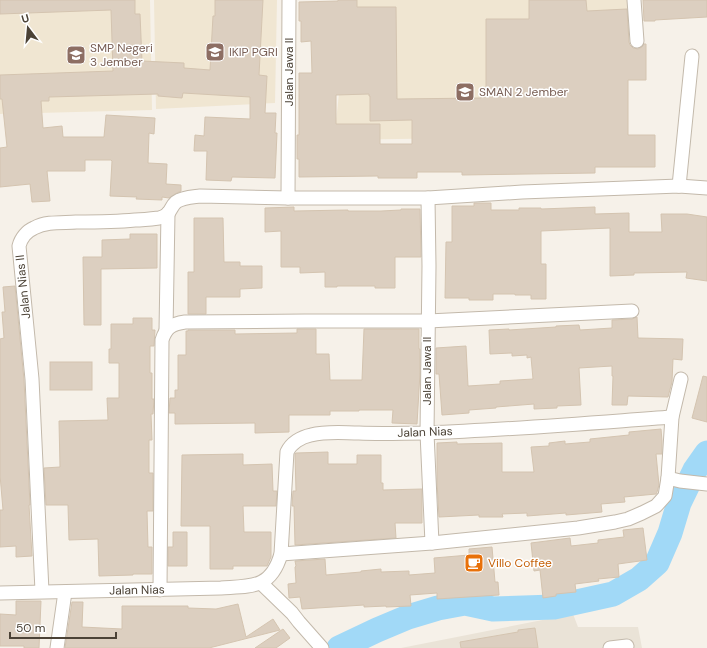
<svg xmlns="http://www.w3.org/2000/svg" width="707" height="648" viewBox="0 0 707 648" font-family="'DM Sans',sans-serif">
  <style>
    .residential { fill: #eae3d7 }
    .education { fill: #f0e6d2 }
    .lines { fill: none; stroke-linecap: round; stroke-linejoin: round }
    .river { stroke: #a1d9f7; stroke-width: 25 }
    .building { fill: #dccfc0; stroke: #d4c4b0; fill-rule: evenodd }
    .street-casing { stroke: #c3b9ab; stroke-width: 15 }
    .street { stroke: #fff; stroke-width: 13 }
    .labels { text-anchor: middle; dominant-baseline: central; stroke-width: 3; stroke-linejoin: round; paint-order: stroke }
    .education-label { font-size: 12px; fill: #785e54; stroke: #fff; text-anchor: start }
    .street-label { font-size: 12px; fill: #4b4236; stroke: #fff }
    .food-label { font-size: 12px; fill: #c56008; stroke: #fff; text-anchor: start }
  </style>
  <rect width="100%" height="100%" fill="#f6f1e9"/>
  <polygon class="residential" points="573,614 578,627 638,627 642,648 401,648"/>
  <g class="education">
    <polygon points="0,0 150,0 152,110 0,114"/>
    <polygon points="154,0 277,0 275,103 156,109"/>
    <polygon points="349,0 627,0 630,35 591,47 590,136 334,140"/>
  </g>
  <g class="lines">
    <polyline class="river" points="339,648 377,630 408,617 438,608 465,603 493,609 554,607 613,594 639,579 657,563 670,533 679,503 695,470 707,453"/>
  </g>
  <g class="building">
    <polygon points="0,0 135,0 135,14 140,14 142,61 184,63 184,68 210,70 213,16 215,16 215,0 263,0 259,75 267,76 265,113 276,113 275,133 277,133 275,178 232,177 231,181 206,180 207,151 194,151 195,135 204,136 205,117 250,119 250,97 183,93 182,98 158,96 158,94 49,97 49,101 41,101 43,128 62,126 63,137 104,137 106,115 155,118 154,134 149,133 148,163 167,164 166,184 181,185 181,191 175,194 169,198 162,197 162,200 136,199 137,197 110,196 112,161 111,160 85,160 85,171 47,171 50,201 32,202 30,184 0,187 0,148 7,147 2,99 0,99 0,75 113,71 111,10 0,14"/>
    <path d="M338,0H357V7H396L397,99L481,98V97H486V19H529V0H586L587,11L627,9L629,42L630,45L633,48L638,49L642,47L644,44H646V80H628V135H655V167H595V173L462,175V172H417V178H378V176L299,177V159H297V135H299V73H312L311,41L301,42V21H299V2L338,1ZM369,94V96H370V121L412,120V144H380V124H336V95Z"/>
    <polygon points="643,0 707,0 707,17 655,20 655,21 644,21"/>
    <polygon points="474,203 491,203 491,210 519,210 519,208 541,208 541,209 595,207 595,214 629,213 629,232 662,232 661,214 687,214 707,217 707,281 686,278 687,272 634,273 634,275 610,276 610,228 541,231 541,264 546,264 546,299 531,299 531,295 515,295 515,294 493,294 493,300 469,300 469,298 445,298 446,242 452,242 452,206 474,206"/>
    <polygon points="294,207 294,211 348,210 348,211 381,211 401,210 401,209 420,209 421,257 395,257 395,288 375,288 375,286 337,286 337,287 325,287 325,272 300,273 300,267 281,267 281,231 265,232 265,208"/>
    <polygon points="194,218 223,218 224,262 240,262 240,266 262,266 262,288 240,289 240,297 206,297 206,314 188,314 188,272 194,272"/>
    <polygon points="130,234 157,234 157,268 101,269 101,325 84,325 83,257 102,257 102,240 130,239"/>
    <polygon points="15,286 24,380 30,505 29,505 32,556 16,557 16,546 0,547 0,510 3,510 0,475 0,339 4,338 2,312 5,312 3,287"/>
    <polygon points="637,317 638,338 683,339 682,360 673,359 672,382 668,397 628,396 627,405 612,405 613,376 612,376 612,366 579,368 581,405 557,406 557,408 534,409 534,404 496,407 496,408 469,410 469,413 442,415 439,374 436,374 436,348 466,346 468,386 500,384 500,381 533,379 531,357 527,358 527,355 512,356 512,353 490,354 489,330 509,329 509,330 556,327 556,326 579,325 580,330 612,328 612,320 632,319"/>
    <polygon points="133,318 152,318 152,330 155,330 154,346 150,346 150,373 152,373 152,399 154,399 153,414 151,414 152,440 149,440 149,473 153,473 153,511 147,511 148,547 152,547 152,574 133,574 133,575 99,576 98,539 69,540 68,505 46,505 44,468 60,467 59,421 108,420 107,398 119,398 119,363 109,363 109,349 111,349 111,324 133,324"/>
    <polygon points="297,329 316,329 316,354 329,354 330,380 362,380 364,329 419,329 419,349 420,349 420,373 417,424 392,423 393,410 359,410 359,411 330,411 330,415 289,415 289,432 255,433 255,423 175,424 175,413 169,413 170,398 175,398 175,390 178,390 178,355 186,355 186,331 188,331 188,330 235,330 235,334 297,333"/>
    <rect x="50" y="362" width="42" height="28"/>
    <polygon points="703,376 707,377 707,422 692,418"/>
    <polygon points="661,429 662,441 662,454 656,454 659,485 657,492 656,494 624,497 625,502 601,504 602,512 566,515 566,513 527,516 527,513 502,514 503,517 479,517 479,515 439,517 437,482 437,443 457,442 457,444 502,443 502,472 534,472 531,447 549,446 549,443 565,441 565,444 590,442 590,439 629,435 629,432"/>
    <polygon points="328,452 328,464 357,464 357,455 381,455 381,483 383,483 383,490 422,489 422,523 395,523 396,538 295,545 294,506 292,506 293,491 296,491 295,454 296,453"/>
    <polygon points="243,454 243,465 272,464 273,491 277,491 276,506 243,506 244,532 271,532 271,557 267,566 233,566 233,569 210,569 210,526 181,526 182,455"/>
    <polygon points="643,528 647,560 618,564 619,577 598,579 599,581 575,584 576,592 556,594 556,596 543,598 540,570 534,571 531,543 570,538 571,546 598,543 598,540 624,537 623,530"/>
    <polygon points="173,532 187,532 187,566 168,566 168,547 173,547"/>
    <polygon points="492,547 495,582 498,582 499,595 437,599 437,593 410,595 411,606 386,607 386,606 364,607 364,605 302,609 300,597 289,598 288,584 296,583 295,567 296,566 295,561 325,559 326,575 361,572 361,571 381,569 381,572 409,571 409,575 435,573 434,558 469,555 469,549"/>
    <polygon points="16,601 41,601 39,648 24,648 24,646 0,646 0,614 16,615"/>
    <polygon points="72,602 83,602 82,627 122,629 122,606 188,606 188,608 216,609 238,604 246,637 273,619 280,630 209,648 65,648"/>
    <polygon points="535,628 538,648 461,648 460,642 518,632 518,630"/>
    <polygon points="283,629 290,638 276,648 255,648"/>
  </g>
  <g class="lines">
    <g class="street-casing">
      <g id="street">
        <polyline points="634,0 637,41"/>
        <polyline points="679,186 692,56"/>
        <polyline points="288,198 289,0"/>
        <polyline points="428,198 429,266 427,433 432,543"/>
        <polyline points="166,331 168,213"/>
        <polyline points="668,478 680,481 707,484"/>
        <polyline points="281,554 432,543 578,528 615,522 628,519 642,513 656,506 665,496 668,478 672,417 681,379"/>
        <polyline points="261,583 292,613 299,622 322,648"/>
        <path d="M160,590L162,340C166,327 172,324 185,322L305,321H428L632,311"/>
        <path d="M42,591L32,379L19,246C21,238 27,231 34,228C47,221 63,223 76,222C96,222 115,222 135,220C143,220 151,219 159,218C172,215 169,208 176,202C183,197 192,197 200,196L288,198H428L522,192L679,186L707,188"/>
        <path d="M0,593L221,588C251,586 271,589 281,554L287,452C291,443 301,437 311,435C327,431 344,433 359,433C382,434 404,433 426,433C508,430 590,423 672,417"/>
        <polyline points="57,648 65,592"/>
        <polyline points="610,648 627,646"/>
      </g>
    </g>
    <use href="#street" class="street"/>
  </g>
  <defs>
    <g id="school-square" transform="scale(1)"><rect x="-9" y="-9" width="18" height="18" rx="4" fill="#8d6e63" stroke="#fff"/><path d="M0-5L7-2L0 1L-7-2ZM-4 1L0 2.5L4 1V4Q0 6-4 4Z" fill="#fff"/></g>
    <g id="cafe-square" transform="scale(1)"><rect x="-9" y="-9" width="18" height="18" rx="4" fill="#e8710a" stroke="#fff"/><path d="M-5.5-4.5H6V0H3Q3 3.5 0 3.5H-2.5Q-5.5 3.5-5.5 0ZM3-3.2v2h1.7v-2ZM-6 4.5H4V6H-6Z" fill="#fff"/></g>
  </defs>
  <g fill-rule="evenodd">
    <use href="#school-square" x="215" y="52"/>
    <use href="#school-square" x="76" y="55"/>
    <use href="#school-square" x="465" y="92"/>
    <use href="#cafe-square" x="474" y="563"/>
  </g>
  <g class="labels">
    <g class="education-label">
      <text x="90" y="48">SMP Negeri<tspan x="90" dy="14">3 Jember</tspan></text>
      <text x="229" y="52">IKIP PGRI</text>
      <text x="479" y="92">SMAN 2 Jember</text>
    </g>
    <g class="street-label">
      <text transform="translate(289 72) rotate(-90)">Jalan Jawa II</text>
      <text transform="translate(23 287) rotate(-96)">Jalan Nias II</text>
      <text transform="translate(427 371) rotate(-90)">Jalan Jawa II</text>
      <text transform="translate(425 432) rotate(-2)">Jalan Nias</text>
      <text transform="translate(137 590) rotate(-1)">Jalan Nias</text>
    </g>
    <g class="food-label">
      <text x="488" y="563">Villo Coffee</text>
    </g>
  </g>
  <g transform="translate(28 28) rotate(344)" stroke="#ffffff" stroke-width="3" paint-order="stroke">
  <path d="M0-3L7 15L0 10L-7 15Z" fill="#4b4236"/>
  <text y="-6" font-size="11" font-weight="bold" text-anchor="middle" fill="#4b4236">U</text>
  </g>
  <path d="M10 632v6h106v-6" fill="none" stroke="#4b4236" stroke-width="2"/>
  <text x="16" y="632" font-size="12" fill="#4b4236" stroke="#ffffff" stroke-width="3" paint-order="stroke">50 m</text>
</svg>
